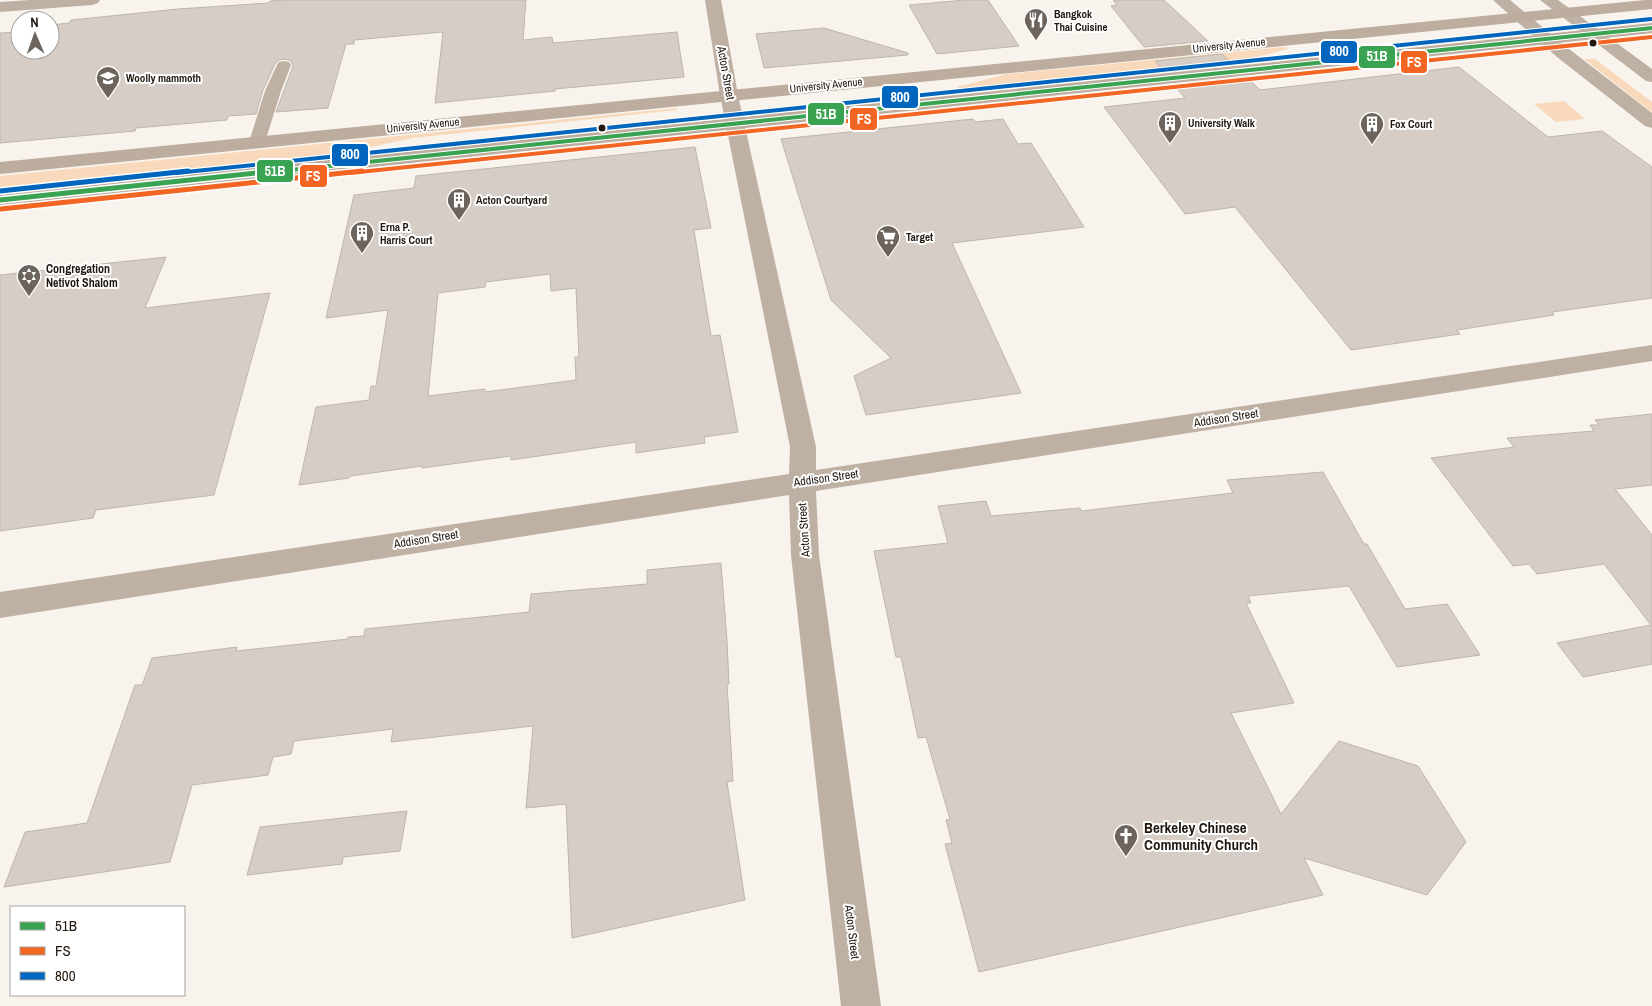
<svg xmlns="http://www.w3.org/2000/svg" width="1652" height="1006" viewBox="0 0 1652 1006" font-family="'Archivo Narrow',sans-serif">
  <style>
    .green { fill: #f8d9bb }
    .building { fill: #d6cec6; stroke: #beb6ae; fill-rule: evenodd }
    .lines { fill: none; stroke-linecap: round; stroke-linejoin: round }
    .service { fill: #beb0a2; fill-rule: evenodd }
    .minor { fill: #beb0a2; fill-rule: evenodd }
    .tertiary { fill: #beb0a2; fill-rule: evenodd }
    .secondary { fill: #bcad9e; fill-rule: evenodd }
    .bus-1-far1-casing { stroke: #fff; stroke-width: 6 }
    .bus-1-casing { stroke: #fff; stroke-width: 8 }
    .bus-2-far1-casing { stroke: #fff; stroke-width: 6 }
    .bus-2-casing { stroke: #fff; stroke-width: 8 }
    .bus-3-far1-casing { stroke: #fff; stroke-width: 6 }
    .bus-3-casing { stroke: #fff; stroke-width: 8 }
    .bus-1-far1 { stroke: #39a352; stroke-width: 4 }
    .bus-1 { stroke: #39a352; stroke-width: 5 }
    .bus-2-far1 { stroke: #f26522; stroke-width: 4 }
    .bus-2 { stroke: #f26522; stroke-width: 5 }
    .bus-3-far1 { stroke: #0065bd; stroke-width: 4 }
    .bus-3 { stroke: #0065bd; stroke-width: 5 }
    .bus-dot { fill: #22180f; stroke: #fff; stroke-width: 2 }
    .labels { text-anchor: middle; dominant-baseline: central; stroke-width: 4; stroke-linejoin: round; paint-order: stroke }
    .far-poi-label { font-size: 11px; font-weight: bold; fill: #22180f; stroke: #fff; text-anchor: start }
    .far-street-label { font-size: 11px; fill: #22180f; stroke: #fff }
    .street-label { font-size: 12px; fill: #22180f; stroke: #fff }
    .poi-label { font-size: 12px; font-weight: bold; fill: #22180f; stroke: #fff; text-anchor: start }
    .near-poi-label { font-size: 15px; font-weight: bold; fill: #22180f; stroke: #fff; text-anchor: start }
    .line-badge { stroke: #fff; stroke-width: 2 }
    .badge-label { font-size: 14px; text-anchor: middle; font-weight: bold; fill: #fff }
  </style>
  <rect width="100%" height="100%" fill="#f9f3ed"/>
  <g class="green">
    <polygon points="1285,47 1288,49 1244,60 959,89 957,87 1007,74"/>
    <polygon points="1584,59 1595,59 1652,102 1652,112"/>
    <polygon points="1564,101 1585,119 1556,122 1534,104"/>
    <polygon points="677,108 677,110 413,138 347,152 0,188 0,176"/>
  </g>
  <g class="building">
    <polygon points="286,0 526,0 523,40 552,37 553,43 677,32 684,77 555,89 555,91 435,103 443,32 354,40 354,44 346,44 328,108 276,112 293,66 291,61 284,59 279,60 275,64 263,90 256,114 228,116 227,120 136,128 135,131 0,143 0,33 20,32 20,50 50,50 52,25 69,23 71,20 178,9 269,3 270,1"/>
    <polygon points="965,0 988,0 1019,46 937,54 909,5"/>
    <polygon points="1113,0 1164,0 1208,41 1144,47 1111,6 1117,5"/>
    <polygon points="824,28 908,53 908,55 764,68 756,34"/>
    <polygon points="1222,54 1233,64 1164,72 1155,61"/>
    <polygon points="1459,67 1548,137 1602,131 1652,167 1652,298 1552,312 1554,315 1457,330 1460,334 1351,350 1235,207 1185,214 1104,107 1185,98 1174,85 1247,77 1260,90"/>
    <polygon points="973,119 975,122 1003,119 1018,144 1031,143 1084,227 952,243 1021,393 866,415 854,376 891,358 831,300 781,139"/>
    <path d="M695,147L711,228L694,230L700,268L711,336L720,335L738,432L704,437L705,443L636,453V442L511,460V456L422,468V466L350,476L349,478L299,485L316,407L369,400L371,386H376L388,310L326,318L354,195L414,188L416,176ZM550,274L551,291L576,288L579,357H575L576,380L485,392V389L428,396L438,293L485,287L486,282Z"/>
    <polygon points="166,257 145,308 270,293 214,495 96,510 93,518 0,531 0,275"/>
    <polygon points="1652,414 1652,485 1615,489 1652,535 1652,664 1583,677 1557,643 1651,625 1604,564 1537,574 1529,564 1513,566 1431,458 1514,447 1507,438 1594,431 1590,425 1599,425 1595,420"/>
    <polygon points="1323,472 1364,544 1367,544 1405,609 1447,604 1480,655 1397,667 1349,586 1248,596 1251,603 1246,603 1294,703 1231,713 1281,814 1339,741 1418,766 1466,842 1427,895 1304,858 1323,895 979,972 945,844 952,843 946,820 950,819 926,737 918,738 901,657 896,657 874,551 948,543 938,506 986,501 991,516 1080,508 1081,511 1233,493 1227,480"/>
    <polygon points="721,563 727,641 729,684 727,684 733,781 727,782 745,900 572,938 566,804 526,808 533,726 391,742 393,729 294,741 291,754 273,757 268,775 192,785 170,862 4,887 25,832 87,823 135,685 142,685 152,658 237,647 236,651 348,639 348,637 364,636 365,629 529,612 531,594 647,584 647,570"/>
    <polygon points="407,811 400,851 343,857 342,864 247,875 260,827"/>
  </g>
  <g class="lines">
    <polygon class="service" points="284,61 289,62 291,65 281,91 265,142 263,145 251,145 249,142 265,91 277,65 279,62"/>
    <g class="minor">
      <polygon points="30,0 100,0 98,3 92,5 0,12 0,2"/>
      <polygon points="705,0 721,0 738,95 816,447 816,470 1652,345 1652,361 816,491 819,555 881,1006 841,1006 791,555 789,495 0,618 0,592 789,474 790,447 720,95"/>
    </g>
    <g class="tertiary">
      <polygon points="1493,0 1510,0 1569,49 1652,113 1652,128 1645,126 1557,57"/>
      <polygon points="1540,0 1558,0 1652,69 1652,82 1646,81"/>
    </g>
    <g class="secondary">
      <polygon points="1645,0 1652,0 1652,9 0,174 0,162"/>
      <polygon points="1652,23 1652,33 0,206 0,194"/>
    </g>
    <g class="bus-1-far1-casing">
      <polyline id="bus-1-far1" points="262,173 1652,28"/>
    </g>
    <g class="bus-1-casing">
      <polyline id="bus-1" points="0,200 274,171"/>
    </g>
    <g class="bus-2-far1-casing">
      <polyline id="bus-2-far1" points="350,173 1652,37"/>
    </g>
    <g class="bus-2-casing">
      <polyline id="bus-2" points="1,209 362,171"/>
    </g>
    <g class="bus-3-far1-casing">
      <polyline id="bus-3-far1" points="176,173 1651,19"/>
    </g>
    <g class="bus-3-casing">
      <polyline id="bus-3" points="0,191 188,171"/>
    </g>
    <use href="#bus-1-far1" class="bus-1-far1"/>
    <use href="#bus-1" class="bus-1"/>
    <use href="#bus-2-far1" class="bus-2-far1"/>
    <use href="#bus-2" class="bus-2"/>
    <use href="#bus-3-far1" class="bus-3-far1"/>
    <use href="#bus-3" class="bus-3"/>
  </g>
  <defs>
    <g id="restaurant-pin" transform="scale(1.25)"><path d="M0 17L-7.5 6A9.5 9.5 0 1 1 7.5 6Z" fill="#6d655d" stroke="#fff"/><path d="M-5-6h1v4h1v-4h1v4h1v-4h1v5L-1.5 .5V6h-2V.5L-5-1ZM5-6V6H3V1.5H1.5Q1.5-4 5-6Z" fill="#fff"/></g>
    <g id="school-pin" transform="scale(1.25)"><path d="M0 17L-7.5 6A9.5 9.5 0 1 1 7.5 6Z" fill="#6d655d" stroke="#fff"/><path d="M0-5L7-2L0 1L-7-2ZM-4 1L0 2.5L4 1V4Q0 6-4 4Z" fill="#fff"/></g>
    <g id="building-pin" transform="scale(1.25)"><path d="M0 17L-7.5 6A9.5 9.5 0 1 1 7.5 6Z" fill="#6d655d" stroke="#fff"/><path d="M-4-6H4V6H1V3H-1V6H-4ZM-2.5-4.3h1.7v1.8h-1.7ZM.8-4.3h1.7v1.8H.8ZM-2.5-1h1.7V.8h-1.7ZM.8-1h1.7V.8H.8Z" fill="#fff"/></g>
    <g id="supermarket-pin" transform="scale(1.25)"><path d="M0 17L-7.5 6A9.5 9.5 0 1 1 7.5 6Z" fill="#6d655d" stroke="#fff"/><path d="M-6-5.5h2.5l.6 2H6L4.5 2H-2.5L-4.4-4H-6ZM-1.5 3.2a1.3 1.3 0 1 0 .1 0ZM3 3.2a1.3 1.3 0 1 0 .1 0Z" fill="#fff"/></g>
    <g id="synagogue-pin" transform="scale(1.25)"><path d="M0 17L-7.5 6A9.5 9.5 0 1 1 7.5 6Z" fill="#6d655d" stroke="#fff"/><path d="M0-6.5L5.6 3.2H-5.6ZM0 6.5L5.6-3.2H-5.6Z" fill="#fff"/></g>
    <g id="church-pin" transform="scale(1.25)"><path d="M0 17L-7.5 6A9.5 9.5 0 1 1 7.5 6Z" fill="#6d655d" stroke="#fff"/><path d="M-1.2-6h2.4v3.5h3.3v2.4h-3.3V6h-2.4V-.1h-3.3v-2.4h3.3Z" fill="#fff"/></g>
  </defs>
  <g fill-rule="evenodd">
    <use href="#restaurant-pin" x="1036" y="20"/>
    <use href="#school-pin" x="108" y="78"/>
    <use href="#building-pin" x="1170" y="123"/>
    <use href="#building-pin" x="1372" y="124"/>
    <use href="#building-pin" x="459" y="200"/>
    <use href="#building-pin" x="362" y="233"/>
    <use href="#supermarket-pin" x="888" y="237"/>
    <use href="#synagogue-pin" x="29" y="276"/>
    <use href="#church-pin" x="1126" y="836"/>
  </g>
  <g class="bus-dot">
    <circle cx="1593" cy="43" r="4.5"/>
    <circle cx="602" cy="128" r="4.5"/>
  </g>
  <g class="labels">
    <g class="far-poi-label">
      <text x="1054" y="14">Bangkok<tspan x="1054" dy="13">Thai Cuisine</tspan></text>
      <text x="126" y="78">Woolly mammoth</text>
      <text x="1188" y="123">University Walk</text>
      <text x="1390" y="124">Fox Court</text>
      <text x="476" y="200">Acton Courtyard</text>
      <text x="380" y="227">Erna P.<tspan x="380" dy="13">Harris Court</tspan></text>
      <text x="906" y="237">Target</text>
    </g>
    <g class="far-street-label">
      <text transform="translate(1229 45) rotate(-6)">University Avenue</text>
      <text transform="translate(826 85) rotate(-6)">University Avenue</text>
      <text transform="translate(423 125) rotate(-6)">University Avenue</text>
    </g>
    <g class="street-label">
      <text transform="translate(726 73) rotate(80)">Acton Street</text>
      <text transform="translate(1226 418) rotate(-9)">Addison Street</text>
      <text transform="translate(826 478) rotate(-8)">Addison Street</text>
      <text transform="translate(804 530) rotate(-94)">Acton Street</text>
      <text transform="translate(426 539) rotate(-9)">Addison Street</text>
      <text transform="translate(852 932) rotate(83)">Acton Street</text>
    </g>
    <g class="poi-label">
      <text x="46" y="269">Congregation<tspan x="46" dy="14">Netivot Shalom</tspan></text>
    </g>
    <g class="near-poi-label">
      <text x="1144" y="827">Berkeley Chinese<tspan x="1144" dy="17">Community Church</tspan></text>
    </g>
  </g>
  <g class="line-badge">
    <rect x="1320" y="40" width="38" height="24" rx="5" fill="#0065bd"/>
    <rect x="1358" y="45" width="38" height="24" rx="5" fill="#39a352"/>
    <rect x="1400" y="50" width="28" height="24" rx="5" fill="#f26522"/>
    <rect x="881" y="85" width="38" height="24" rx="5" fill="#0065bd"/>
    <rect x="807" y="102" width="38" height="24" rx="5" fill="#39a352"/>
    <rect x="849" y="107" width="29" height="24" rx="5" fill="#f26522"/>
    <rect x="331" y="143" width="38" height="24" rx="5" fill="#0065bd"/>
    <rect x="256" y="159" width="38" height="24" rx="5" fill="#39a352"/>
    <rect x="299" y="164" width="29" height="24" rx="5" fill="#f26522"/>
  </g>
  <g class="badge-label">
    <text x="1339" y="56">800</text>
    <text x="1377" y="61">51B</text>
    <text x="1414" y="67">FS</text>
    <text x="900" y="102">800</text>
    <text x="826" y="119">51B</text>
    <text x="864" y="124">FS</text>
    <text x="350" y="159">800</text>
    <text x="275" y="176">51B</text>
    <text x="313" y="181">FS</text>
  </g>
  <rect x="10" y="906" width="175" height="90" fill="#ffffff" stroke="#a7a39f"/>
  <rect x="20" y="922" width="25" height="8" fill="#39a352" stroke="#a7a39f"/>
  <text x="55" y="931" font-size="15" fill="#22180f">51B</text>
  <rect x="20" y="947" width="25" height="8" fill="#f26522" stroke="#a7a39f"/>
  <text x="55" y="956" font-size="15" fill="#22180f">FS</text>
  <rect x="20" y="972" width="25" height="8" fill="#0065bd" stroke="#a7a39f"/>
  <text x="55" y="981" font-size="15" fill="#22180f">800</text>
  <g transform="translate(35 35) rotate(358)"><circle r="24" fill="#ffffff" stroke="#a7a39f"/>
  <path d="M0-4L9 19L0 12L-9 19Z" fill="#6d655d"/>
  <text y="-8" font-size="14" font-weight="bold" text-anchor="middle" fill="#22180f">N</text>
  </g>
</svg>
